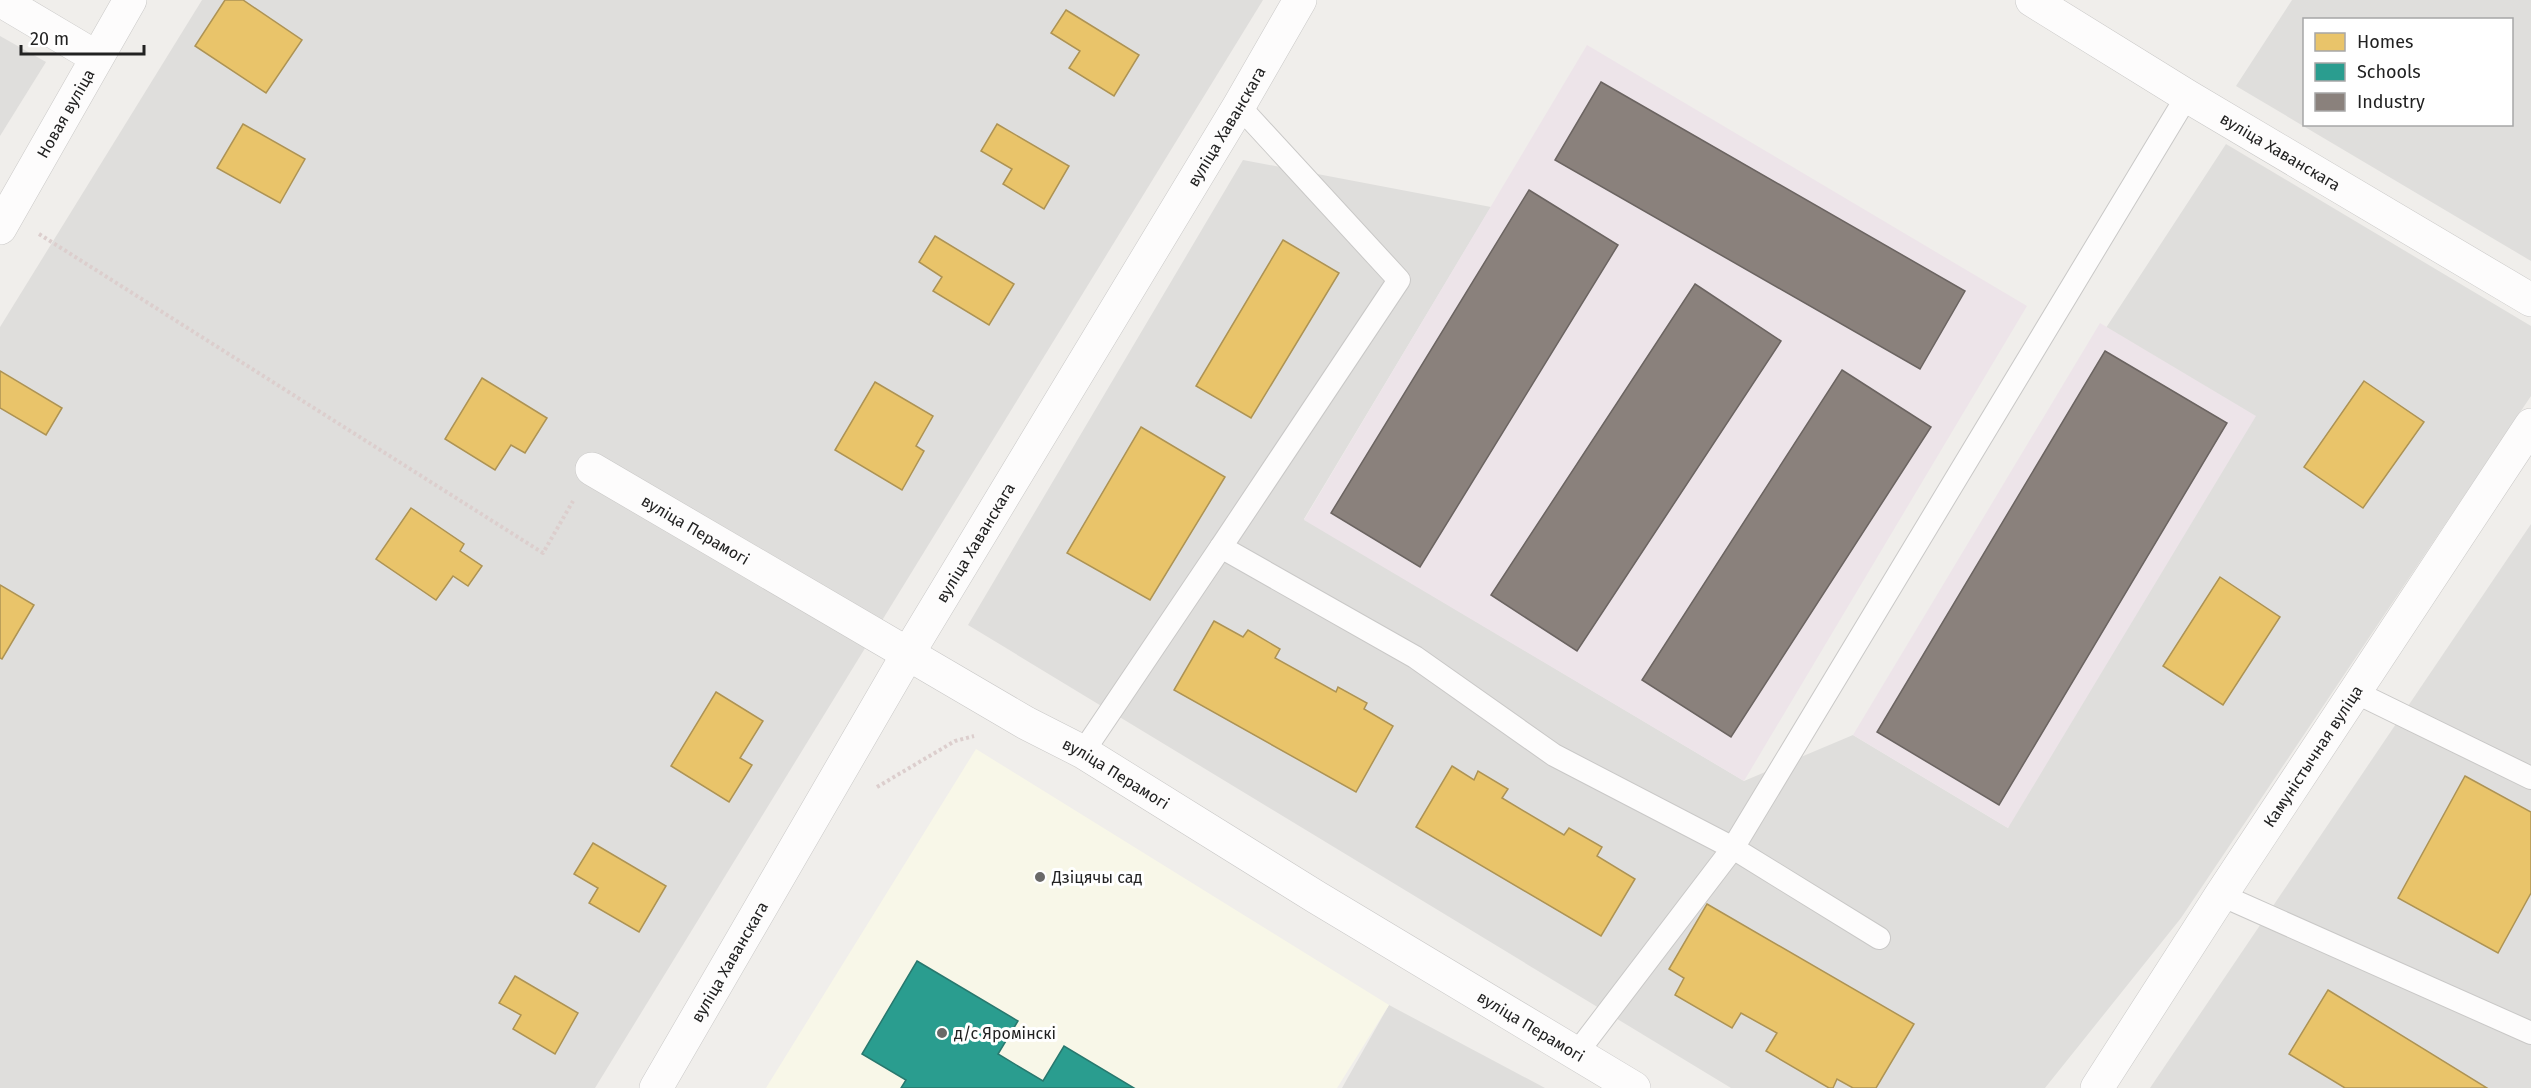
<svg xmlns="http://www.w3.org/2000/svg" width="2531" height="1088" viewBox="0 0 2531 1088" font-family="'Fira Sans',sans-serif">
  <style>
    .residential { fill: #dfdedc; fill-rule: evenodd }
    .industrial { fill: #ede4e9 }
    .education { fill: #f8f7e8 }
    .homes { fill: #e9c46a; stroke: #ad9354; stroke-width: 1.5 }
    .schools { fill: #2a9d8f; stroke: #28786e; stroke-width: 1.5 }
    .industry { fill: #8a817c; stroke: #6b6461; stroke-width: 1.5 }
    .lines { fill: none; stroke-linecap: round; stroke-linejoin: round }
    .service-casing { stroke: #c9c8c7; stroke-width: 24 }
    .minor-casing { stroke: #c9c8c7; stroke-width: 34 }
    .path { stroke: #dccecd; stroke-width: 4; stroke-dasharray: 3 3; stroke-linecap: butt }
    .service { stroke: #fdfcfc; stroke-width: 22 }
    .minor { stroke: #fdfcfc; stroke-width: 33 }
    .poi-dot { fill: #6a6968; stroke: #fff; stroke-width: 2 }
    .labels { text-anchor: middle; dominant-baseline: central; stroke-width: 6; stroke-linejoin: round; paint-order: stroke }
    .street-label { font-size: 16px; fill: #222; stroke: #fff }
    .poi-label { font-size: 16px; fill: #222; stroke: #fff; text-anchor: start }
  </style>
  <rect width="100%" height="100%" fill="#f0eeeb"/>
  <g class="residential">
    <polygon points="202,0 1263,0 595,1088 0,1088 0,327"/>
    <path d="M2292,0H2531V261L2236,86ZM2304,20H2512V124H2304Z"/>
    <polygon points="0,36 46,62 0,136"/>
    <polygon points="2226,144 2531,326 2531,396 2181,918 2045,1088 1731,1088 968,625 1243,160 1491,207 1304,519 1744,781 1853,735 2008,828 2102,334"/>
    <polygon points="2531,524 2531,1088 2150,1088"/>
    <polygon points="1389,1005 1545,1088 1342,1088"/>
  </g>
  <g class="industrial">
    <polygon points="1587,45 2027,306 1744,781 1304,520"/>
    <polygon points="2100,323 2256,416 2008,828 1853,735"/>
  </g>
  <polygon class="education" points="976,749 1389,1005 1337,1088 766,1088"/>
  <g class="homes">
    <polygon points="225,0 243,0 302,40 266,93 195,46"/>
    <polygon points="1066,10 1139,55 1114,96 1069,68 1080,51 1051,33"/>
    <polygon points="243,124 305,159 280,203 217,168"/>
    <polygon points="997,124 1069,166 1044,209 1003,184 1012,169 981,151"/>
    <polygon points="935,236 1014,284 989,325 933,291 942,277 919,262"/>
    <polygon points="1283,240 1339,273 1251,418 1196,386"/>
    <polygon points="0,371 62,408 46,435 0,408"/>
    <polygon points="482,378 547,418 525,453 511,445 495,470 445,439"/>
    <polygon points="2364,381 2424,422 2363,508 2304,467"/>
    <polygon points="875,382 933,416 916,446 924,451 902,490 835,450"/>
    <polygon points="1141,427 1225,477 1150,600 1067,553"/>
    <polygon points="411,508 464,544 460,551 482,566 468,586 453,576 436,600 376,559"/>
    <polygon points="2220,577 2280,617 2223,705 2163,666"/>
    <polygon points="0,585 34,605 2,659 0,658"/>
    <polygon points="1214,621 1243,637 1248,630 1280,649 1275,658 1336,692 1338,687 1367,703 1364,709 1393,726 1356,792 1174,690"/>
    <polygon points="716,692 763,721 740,758 752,765 729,802 671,766"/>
    <polygon points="1452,766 1474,780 1478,771 1508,789 1502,798 1564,835 1569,828 1602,847 1597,856 1635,879 1601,936 1416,827"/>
    <polygon points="2465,776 2531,812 2531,893 2498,953 2398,898"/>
    <polygon points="593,843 666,886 639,932 589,903 598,888 574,874"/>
    <polygon points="1707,904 1914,1024 1876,1088 1853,1088 1837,1079 1833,1088 1829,1088 1766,1051 1777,1033 1741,1013 1732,1028 1675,995 1684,978 1669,969"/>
    <polygon points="515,976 578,1013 555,1054 513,1029 521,1015 499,1003"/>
    <polygon points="2328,990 2487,1088 2345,1088 2289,1054"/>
  </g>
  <polygon class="schools" points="917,961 1018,1021 998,1054 1043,1081 1064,1046 1134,1088 901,1088 906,1080 862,1054"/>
  <g class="industry">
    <polygon points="1601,82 1965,291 1920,369 1555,160"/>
    <polygon points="1529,190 1618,245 1420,567 1331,513"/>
    <polygon points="1695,284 1781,341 1577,651 1491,595"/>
    <polygon points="2105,351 2227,423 1999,805 1877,732"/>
    <polygon points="1842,370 1931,427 1731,737 1642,680"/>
  </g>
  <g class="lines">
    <g class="service-casing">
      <g id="service">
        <polyline points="1221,547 1399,280 1239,106"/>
        <polyline points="2355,692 2531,778"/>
        <polyline points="1083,752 1221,547 1415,657 1554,755 1733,848 1879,938"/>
        <polyline points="2221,895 2531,1033"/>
        <polyline points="1576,1054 1733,848 2187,96"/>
      </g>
    </g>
    <g class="minor-casing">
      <g id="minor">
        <polyline points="0,0 96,57"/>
        <path id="s1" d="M2032,0L2187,96L2531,300"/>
        <path id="s2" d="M0,228L130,0"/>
        <path id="s3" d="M592,469L1026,723L1083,752L1316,897L1634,1088"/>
        <path id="s4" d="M656,1088L909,652L1239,106L1300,0"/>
        <path id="s5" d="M2097,1088L2221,895L2531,425"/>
      </g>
    </g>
    <g class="path">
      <polyline points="39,234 543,553 573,501"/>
      <polyline points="877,787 955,741 974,736"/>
    </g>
    <use href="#service" class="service"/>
    <use href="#minor" class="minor"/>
  </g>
  <g class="poi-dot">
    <circle cx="1040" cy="877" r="6"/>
    <circle cx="942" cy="1033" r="6"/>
  </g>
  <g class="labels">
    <g class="street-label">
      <text stroke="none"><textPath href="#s2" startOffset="132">Новая вуліца</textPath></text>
      <text stroke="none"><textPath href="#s4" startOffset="1118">вуліца Хаванскага</textPath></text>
      <text stroke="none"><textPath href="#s1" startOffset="291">вуліца Хаванскага</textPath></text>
      <text stroke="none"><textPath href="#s3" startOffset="120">вуліца Перамогі</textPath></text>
      <text stroke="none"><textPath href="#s4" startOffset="632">вуліца Хаванскага</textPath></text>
      <text stroke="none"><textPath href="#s5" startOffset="396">Камуністычная вуліца</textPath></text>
      <text stroke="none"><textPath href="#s3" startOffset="606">вуліца Перамогі</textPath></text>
      <text stroke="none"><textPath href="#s4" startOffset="146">вуліца Хаванскага</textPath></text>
      <text stroke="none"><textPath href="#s3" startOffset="1092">вуліца Перамогі</textPath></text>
    </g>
    <g class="poi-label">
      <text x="1052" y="877">Дзіцячы сад</text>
      <text x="954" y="1033">д/с Яромінскі</text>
    </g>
  </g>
  <rect x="2303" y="18" width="210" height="108" fill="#ffffff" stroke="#a7a7a7" stroke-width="1.5"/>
  <rect x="2315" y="33" width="30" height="18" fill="#e9c46a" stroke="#a7a7a7" stroke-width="1.5"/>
  <text x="2357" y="48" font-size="18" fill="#222222">Homes</text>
  <rect x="2315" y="63" width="30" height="18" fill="#2a9d8f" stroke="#a7a7a7" stroke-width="1.5"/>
  <text x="2357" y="78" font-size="18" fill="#222222">Schools</text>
  <rect x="2315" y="93" width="30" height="18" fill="#8a817c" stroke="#a7a7a7" stroke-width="1.5"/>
  <text x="2357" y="108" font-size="18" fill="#222222">Industry</text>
  <path d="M21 45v9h123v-9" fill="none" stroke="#222222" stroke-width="3"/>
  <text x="30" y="45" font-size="18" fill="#222222" stroke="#ffffff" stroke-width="4.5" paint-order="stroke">20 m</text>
</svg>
